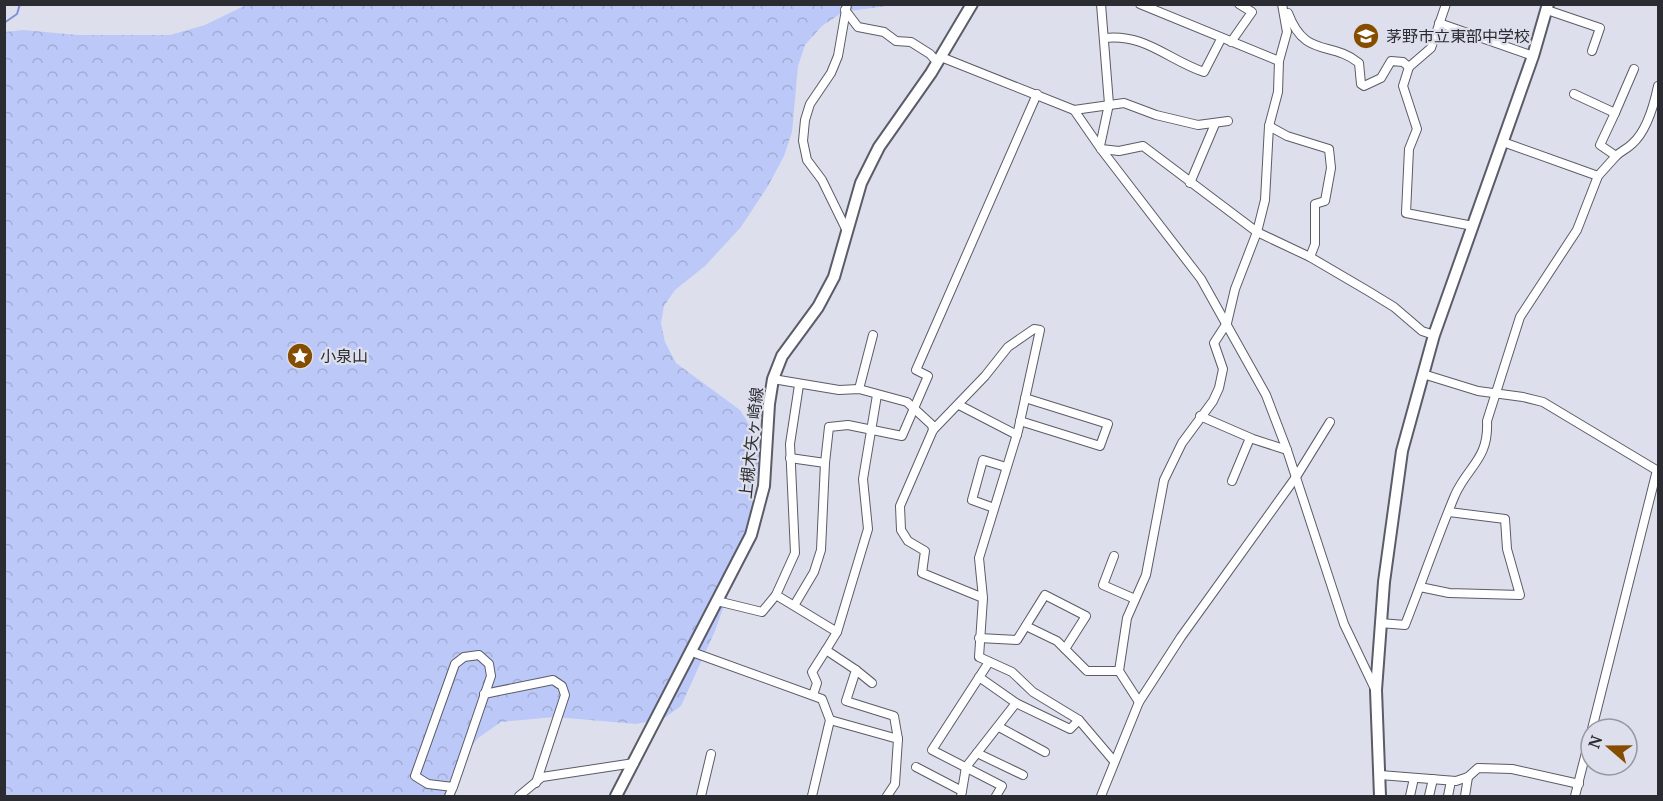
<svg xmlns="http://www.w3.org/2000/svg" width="1663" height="801" viewBox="0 0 1663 801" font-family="'PT Serif','Noto Sans JP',serif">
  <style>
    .forest { fill: url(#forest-crowns) }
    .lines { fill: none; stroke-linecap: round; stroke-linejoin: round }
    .stream { stroke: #8090db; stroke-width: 2 }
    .street-casing { stroke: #5a5c67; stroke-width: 10 }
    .secondary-casing { stroke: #5a5c67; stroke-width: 14 }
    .street { stroke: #fff; stroke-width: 8 }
    .secondary { stroke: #fff; stroke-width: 10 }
    .labels { text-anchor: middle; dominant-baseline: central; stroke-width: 4.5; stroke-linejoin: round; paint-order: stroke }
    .poi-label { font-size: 16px; fill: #2b2c31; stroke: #dde0ec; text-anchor: start }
    .street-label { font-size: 16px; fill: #2b2c31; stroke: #dde0ec }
  </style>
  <defs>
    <pattern id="forest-crowns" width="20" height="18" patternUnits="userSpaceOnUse" patternTransform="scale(1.5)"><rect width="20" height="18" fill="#bcc8f8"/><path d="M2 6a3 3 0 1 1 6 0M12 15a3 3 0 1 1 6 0" fill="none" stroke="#a2acd5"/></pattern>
  </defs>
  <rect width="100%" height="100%" fill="#dde0ec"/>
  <polygon class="forest" points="248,4 894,5 843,12 822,26 805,45 798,66 792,132 784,156 768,186 741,227 705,266 675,290 664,306 661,323 665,342 676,363 740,410 755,434 761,456 741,558 715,631 681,706 663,719 636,724 555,717 501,722 478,738 453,771 445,796 5,796 5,32 23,30 78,35 170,35 205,25"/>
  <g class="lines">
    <polyline class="stream" points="4,23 17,14 20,4"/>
    <g class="street-casing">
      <g id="street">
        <polyline points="1140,4 1279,61"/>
        <polyline points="1446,4 1431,48 1409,67 1403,86 1417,129 1409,149 1406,213 1473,226"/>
        <polyline points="845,10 858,27 884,32 896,41 911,42 930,54 937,62"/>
        <polyline points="1547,10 1600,28 1592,51"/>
        <path d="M1288,13C1305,59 1331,40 1359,63L1361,84L1364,86L1381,78L1391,61L1403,62L1409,67"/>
        <polyline points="1439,23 1533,56"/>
        <path d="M1104,38C1145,33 1168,60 1204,72L1221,39"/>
        <polyline points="1231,42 1252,12 1239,4"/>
        <polyline points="941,57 1074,110 1101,149 1201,279 1266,395 1287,450 1344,624 1375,689"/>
        <polyline points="1074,110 1124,103 1156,115 1198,125 1228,121"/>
        <polyline points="1615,113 1634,69"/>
        <polyline points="1269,126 1287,136 1329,149 1331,168 1325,201 1315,204 1315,244 1310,257"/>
        <polyline points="1503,142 1598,176"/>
        <polyline points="1100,146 1109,104 1101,4"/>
        <polyline points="1101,149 1119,151 1143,146 1257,232 1310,257 1368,291 1394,307 1422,331 1434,335"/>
        <path d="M1616,156C1621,151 1627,149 1632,144C1647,131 1654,105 1658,86"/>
        <polyline points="1190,183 1215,124"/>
        <polyline points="846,229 822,180 807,160 803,141 805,120 810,104 831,73 838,56 847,4"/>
        <polyline points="1423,374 1478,391 1523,397 1543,402 1658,471"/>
        <polyline points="773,379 839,390 859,389 907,402 932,425 933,430"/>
        <polyline points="859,389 873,335"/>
        <polyline points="959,405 1017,435"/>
        <polyline points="1200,416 1253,439 1287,450"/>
        <polyline points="1020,421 1100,446 1108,424 1025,398"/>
        <polyline points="790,458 825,463 821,550 814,572 795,604"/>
        <polyline points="825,463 829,427 848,425 902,436 928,376 916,370 1037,94"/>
        <polyline points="1232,481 1250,438"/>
        <polyline points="994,508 972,500 983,460 1006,467"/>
        <polyline points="1114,556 1103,585 1135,599"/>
        <polyline points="1420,587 1449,593 1520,595 1507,549 1505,519 1449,512"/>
        <polyline points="776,595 837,632 868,529 863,479 877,395"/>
        <polyline points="983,598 922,573 925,551 908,541 901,530 900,506 933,430 985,376 1008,347 1034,329 1040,330 1018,431 979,558 983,598 979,657 1012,672 1033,692 1079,720 1113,760"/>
        <polyline points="717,601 762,612 776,595 795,553 790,444 799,385"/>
        <path d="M1380,623L1405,625C1422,582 1437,538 1455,495C1468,466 1489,459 1487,421L1520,317L1577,230L1598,176L1616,156L1600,145L1615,113L1574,94"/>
        <polyline points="1026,626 1057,641 1065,649"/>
        <polyline points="837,632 826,650 856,670 846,701 894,716 898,739"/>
        <polyline points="979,638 1017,640 1045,595 1086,616 1065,649 1087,671 1119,671"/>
        <polyline points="692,652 822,699 830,720 812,796"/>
        <polyline points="989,662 932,750 1002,786 996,796"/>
        <polyline points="856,670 872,683"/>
        <polyline points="484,694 553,680 562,686 565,695 536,783"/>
        <polyline points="813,695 817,683 812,672 826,650"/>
        <polyline points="1139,702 1119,671 1127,618 1146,575 1164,480 1182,443 1213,401 1219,388 1223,369 1214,343 1227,323 1235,289 1257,232 1265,200 1269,126 1278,92 1279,61 1287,32 1282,4"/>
        <polyline points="1016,703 1070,729 1079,720"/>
        <polyline points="830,720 898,739 895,784 887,796"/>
        <polyline points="999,727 1045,752"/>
        <polyline points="1592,729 1657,470"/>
        <polyline points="977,753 1023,775"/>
        <polyline points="916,767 962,791 961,796"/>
        <polyline points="1380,775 1456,781 1468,777 1478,768 1512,769 1579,784"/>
        <polyline points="962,791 966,767 1016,703 979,677"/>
        <polyline points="449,796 453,787 491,676 489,664 479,655 464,657 455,664 415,776 428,784 453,787"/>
        <polyline points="519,796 542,777 634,763"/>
        <polyline points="701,796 711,754"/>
        <polyline points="1101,796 1139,702 1181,637 1296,477 1330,422"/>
        <polyline points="1410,796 1414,778"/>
        <polyline points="1429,796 1433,779"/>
        <polyline points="1448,796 1451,781"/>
        <polyline points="1465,796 1468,777"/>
        <polyline points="1575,796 1591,733"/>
      </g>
    </g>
    <g class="secondary-casing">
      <g id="secondary">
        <polyline points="616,796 751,535 764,486 769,404 773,379 782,356 818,307 834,277 861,183 879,147 931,73 972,4"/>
        <polyline points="1380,796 1376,690 1384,582 1402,451 1434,335 1533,56 1548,4"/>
      </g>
    </g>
    <use href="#street" class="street"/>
    <use href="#secondary" class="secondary"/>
  </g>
  <defs>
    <g id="school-disc" transform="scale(1.35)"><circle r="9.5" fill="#864d01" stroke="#dde0ec"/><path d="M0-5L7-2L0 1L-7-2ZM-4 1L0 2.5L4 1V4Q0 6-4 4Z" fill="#fff"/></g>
    <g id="sight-disc" transform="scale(1.35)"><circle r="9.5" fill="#864d01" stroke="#dde0ec"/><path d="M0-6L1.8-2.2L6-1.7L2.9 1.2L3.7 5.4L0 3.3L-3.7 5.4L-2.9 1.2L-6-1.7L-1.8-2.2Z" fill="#fff"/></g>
  </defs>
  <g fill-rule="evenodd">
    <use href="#school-disc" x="1366" y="36"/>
    <use href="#sight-disc" x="300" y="356"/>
  </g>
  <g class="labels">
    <g class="poi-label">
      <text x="1386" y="36">茅野市立東部中学校</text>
      <text x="320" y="356">小泉山</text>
    </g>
    <g class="street-label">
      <text transform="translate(751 443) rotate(-84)">上槻木矢ヶ崎線</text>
    </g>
  </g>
  <rect width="1663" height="801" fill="none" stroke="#2b2c31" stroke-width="12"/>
  <g transform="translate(1609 747) rotate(290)"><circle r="28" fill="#dde0ec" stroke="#9698a1" stroke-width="1.5"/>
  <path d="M0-4.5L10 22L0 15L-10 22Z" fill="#864d01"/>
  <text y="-9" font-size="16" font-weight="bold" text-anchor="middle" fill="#2b2c31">N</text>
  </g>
</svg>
